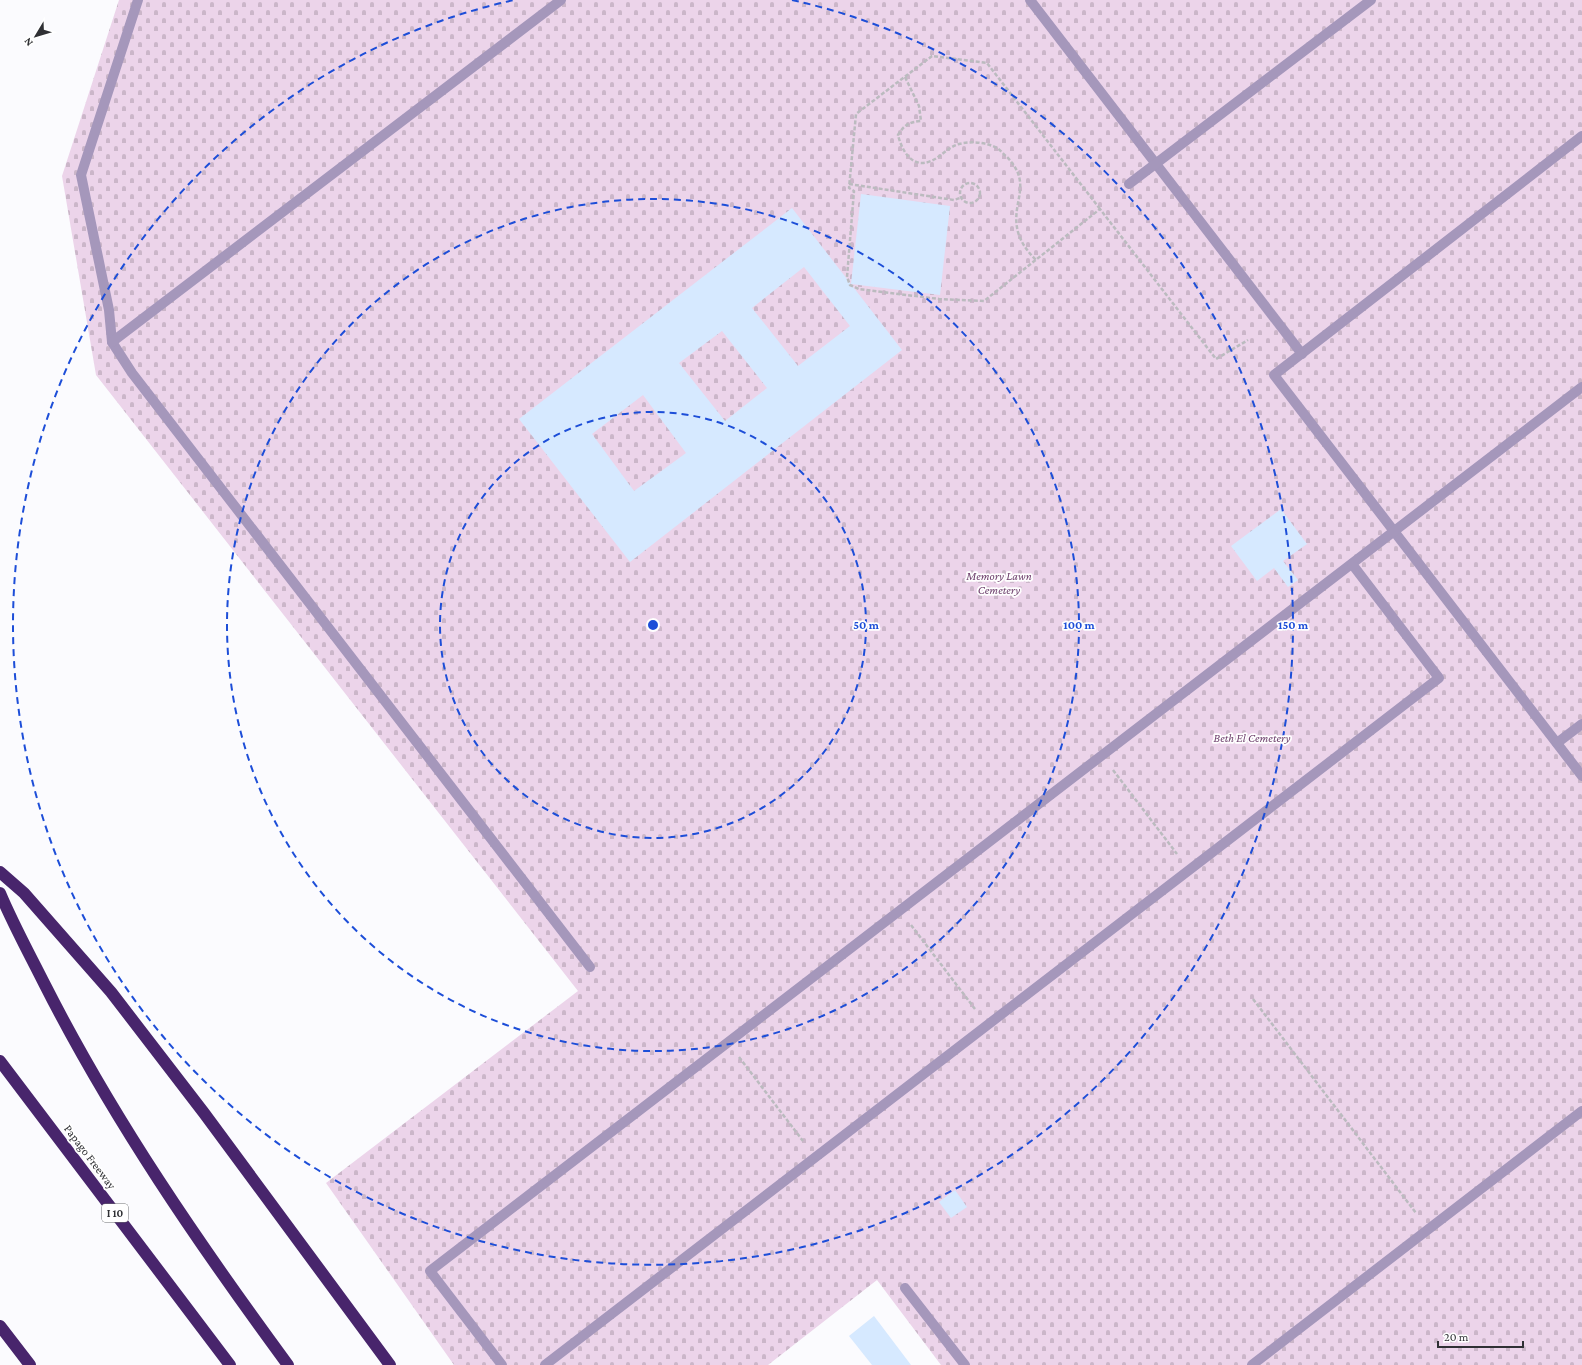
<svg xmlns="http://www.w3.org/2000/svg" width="1582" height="1365" viewBox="0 0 1582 1365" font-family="'Crimson Pro',serif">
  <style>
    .cemetery { fill: url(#cemetery-stones) }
    .building { fill: #d6e9ff; fill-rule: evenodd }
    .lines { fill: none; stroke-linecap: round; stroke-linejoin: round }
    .path { stroke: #bbbbbf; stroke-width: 2.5; stroke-dasharray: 4 2; stroke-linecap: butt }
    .minor { stroke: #a597bb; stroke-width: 10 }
    .highway { stroke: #48256c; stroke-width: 12 }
    .ring { fill: none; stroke: #1d4ed8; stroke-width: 2; stroke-dasharray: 7 5 }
    .labels { text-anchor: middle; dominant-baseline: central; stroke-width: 3.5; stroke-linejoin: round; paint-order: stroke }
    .shield { fill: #fff; stroke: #6d6e71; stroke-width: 1 }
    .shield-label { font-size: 11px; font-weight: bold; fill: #2f3034 }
    .park-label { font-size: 12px; font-style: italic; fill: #6e406d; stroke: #fff }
    .street-label { font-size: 12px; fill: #2f3034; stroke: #fff }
    .centre { fill: #1d4ed8; stroke: #fff; stroke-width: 2 }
    .ring-label { font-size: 12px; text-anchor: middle; font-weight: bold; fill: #1d4ed8; stroke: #fff; stroke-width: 3.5; stroke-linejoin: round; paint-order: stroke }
  </style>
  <defs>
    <pattern id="cemetery-stones" width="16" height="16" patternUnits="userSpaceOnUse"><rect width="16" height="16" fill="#ecd4ea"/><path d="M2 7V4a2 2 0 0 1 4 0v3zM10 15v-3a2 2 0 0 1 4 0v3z" fill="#cbb6c9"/></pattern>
  </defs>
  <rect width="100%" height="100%" fill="#fbfbfe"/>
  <polygon class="cemetery" points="119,0 1582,0 1582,1365 941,1365 877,1280 768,1365 454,1365 326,1183 578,991 96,375 62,176"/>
  <g class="building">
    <polygon points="861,194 950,206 940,295 851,284"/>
    <path d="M792,208L902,350L630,562L519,419ZM804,267L850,326L798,366L752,308ZM722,331L767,388L725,421L679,363ZM643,395L686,453L634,491L592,434Z"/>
    <polygon points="1281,509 1307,544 1283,561 1298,580 1288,587 1274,568 1257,581 1231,546"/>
    <polygon points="955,1190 967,1207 951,1218 939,1202"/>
    <polygon points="874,1316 911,1365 872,1365 849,1336"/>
  </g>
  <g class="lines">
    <g class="path">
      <path d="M905,77L919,106L921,121C909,122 904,125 898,135C902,151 912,169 931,161C941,157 948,147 959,144C971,141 984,142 995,147C1000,149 1003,154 1007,157C1034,185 1010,202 1018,232C1021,243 1028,252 1036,260"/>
      <circle cx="970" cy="193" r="10"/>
      <polyline points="849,184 954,200 960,198"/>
      <polyline points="1100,209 987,63 932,56 856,114 849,188 854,191 847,277 850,285 859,289 939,299 984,301 1100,209 1216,359 1248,340"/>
      <polyline points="1113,770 1177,854"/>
      <polyline points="911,925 975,1009"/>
      <polyline points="1253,999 1416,1213"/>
      <polyline points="739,1057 803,1141"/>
    </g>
    <g class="minor">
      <polyline points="138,0 81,175 109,310 112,342 132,373 590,967"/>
      <polyline points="1030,0 1302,354"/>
      <polyline points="1582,136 1274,375 1582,776"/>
      <polyline points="1129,184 1371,0"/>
      <polyline points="112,342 561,0"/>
      <polyline points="1557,743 1582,724"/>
      <polyline points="905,1288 965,1365"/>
      <polyline points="502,1365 430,1271 1582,387"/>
      <polyline points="545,1365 1439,678 1352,564"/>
      <polyline points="1252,1365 1582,1111"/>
    </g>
    <g class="highway">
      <polyline points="0,872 24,893 111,992 204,1113 390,1365"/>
      <path d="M0,893C13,924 30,955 45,985C113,1119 199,1244 288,1365"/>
      <polyline points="0,1061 230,1365"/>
      <polyline points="0,1326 30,1365"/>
    </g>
  </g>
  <g class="ring">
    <circle cx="653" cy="625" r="213"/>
    <circle cx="653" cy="625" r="426"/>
    <path d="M792 0A640 640 0 1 1 514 0"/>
  </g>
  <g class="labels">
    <rect class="shield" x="102" y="1204" width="26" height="18" rx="3"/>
    <g class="shield-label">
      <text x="115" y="1213">I 10</text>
    </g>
    <g class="park-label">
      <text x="999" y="576">Memory Lawn<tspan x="999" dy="14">Cemetery</tspan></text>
      <text x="1252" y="738">Beth El Cemetery</text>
    </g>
    <g class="street-label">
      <text transform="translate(90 1157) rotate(53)">Papago Freeway</text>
    </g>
  </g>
  <circle cx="653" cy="625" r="6" class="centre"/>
  <g class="ring-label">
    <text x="866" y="629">50 m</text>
    <text x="1079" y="629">100 m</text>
    <text x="1293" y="629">150 m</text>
  </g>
  <g transform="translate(36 36) rotate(232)" stroke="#ffffff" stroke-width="3" paint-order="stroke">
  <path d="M0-3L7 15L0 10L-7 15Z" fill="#2f3034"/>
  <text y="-6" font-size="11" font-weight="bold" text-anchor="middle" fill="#2f3034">N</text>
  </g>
  <path d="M1438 1341v6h85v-6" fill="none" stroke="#2f3034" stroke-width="2"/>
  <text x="1444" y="1341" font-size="12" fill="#2f3034" stroke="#ffffff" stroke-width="3" paint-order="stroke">20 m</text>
</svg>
